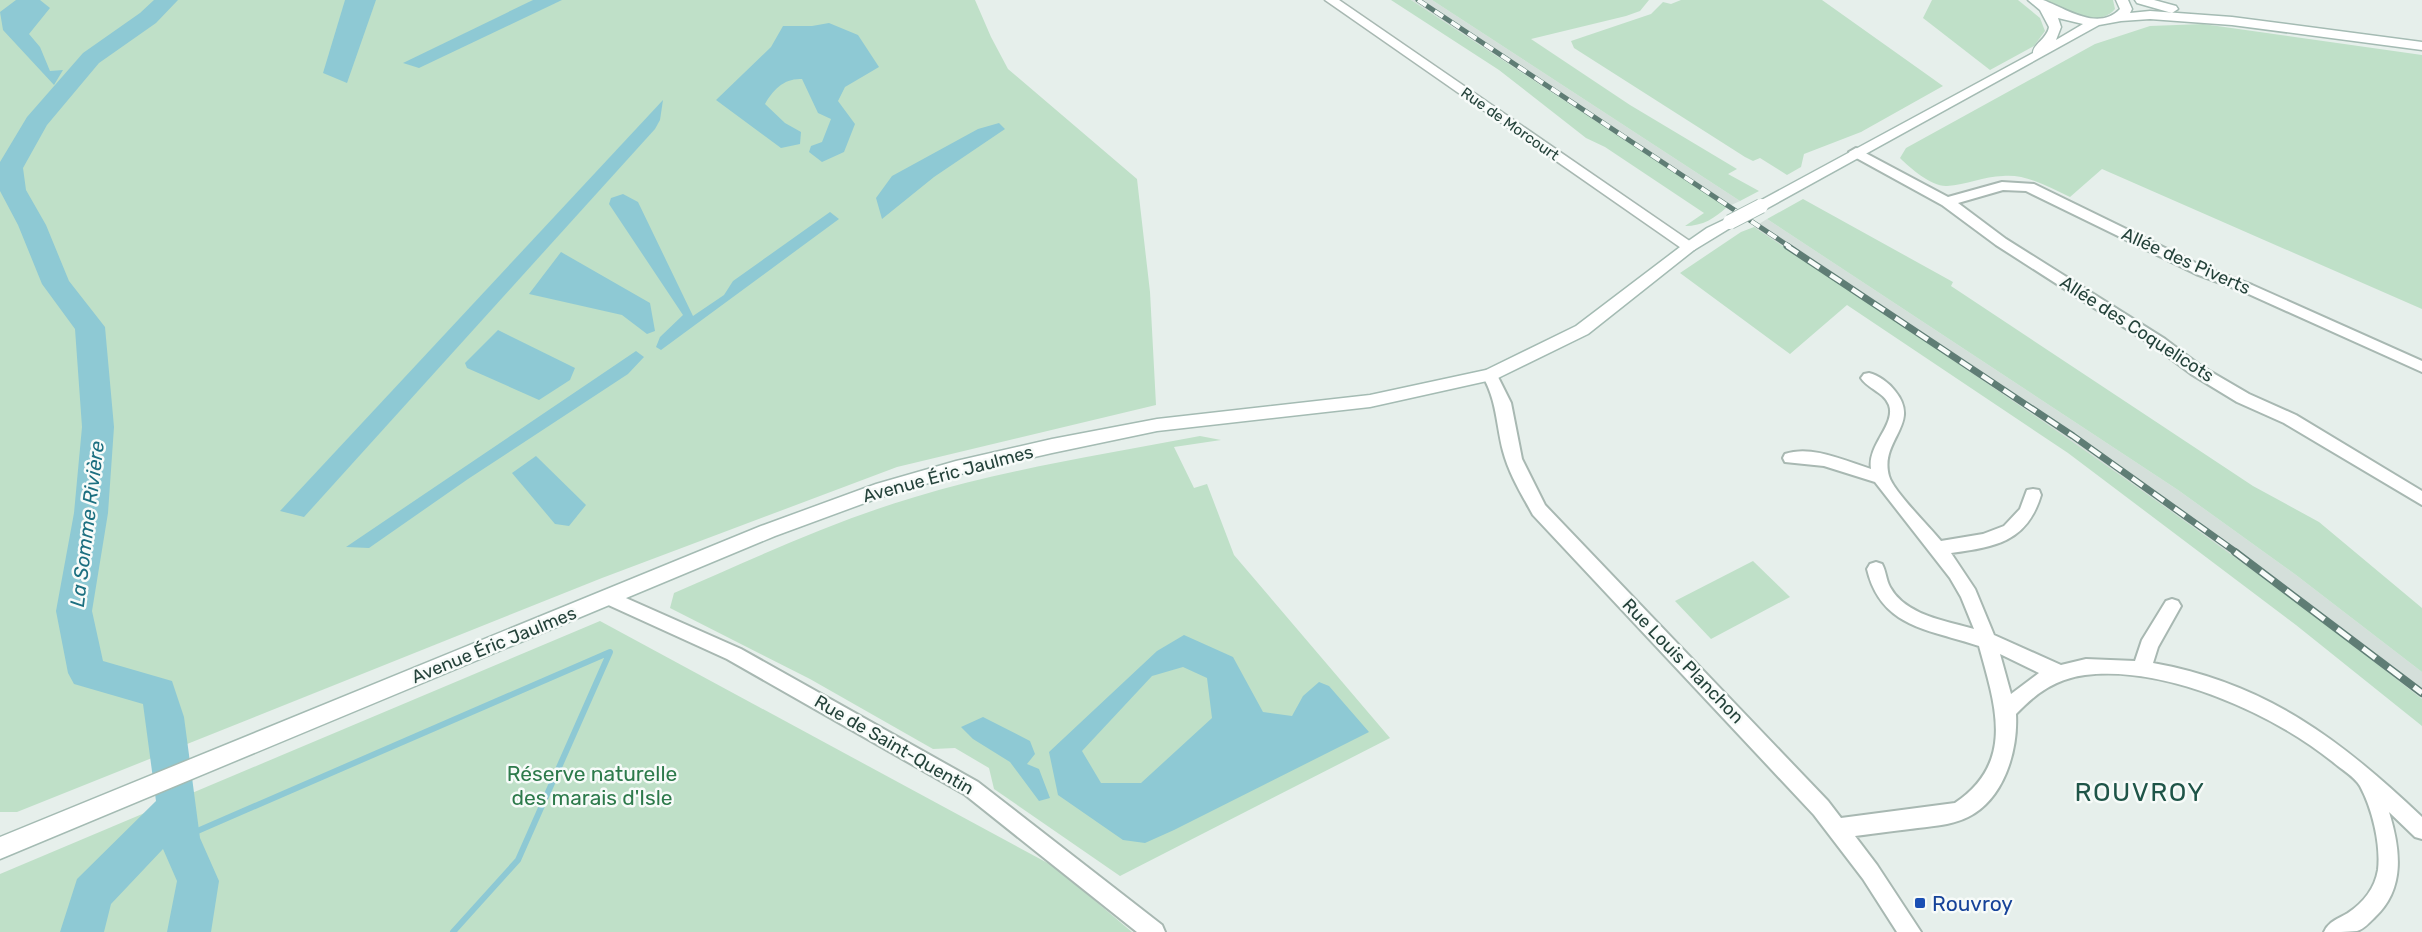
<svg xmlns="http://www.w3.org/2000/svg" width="2422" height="932" viewBox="0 0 2422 932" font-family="Rubik,sans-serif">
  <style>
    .built { fill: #d4dfda }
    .green { fill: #bfe0c8 }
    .water { fill: #8ec9d4; fill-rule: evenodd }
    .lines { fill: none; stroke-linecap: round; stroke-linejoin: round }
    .stream { stroke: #8ec9d4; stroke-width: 6 }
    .river { fill: #8ec9d4; fill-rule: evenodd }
    .minor-casing { stroke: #a8b8b2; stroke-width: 4 }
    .tertiary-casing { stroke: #a8b8b2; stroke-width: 3 }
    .secondary-casing { stroke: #a4bbb3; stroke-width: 3 }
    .minor { fill: #fff; fill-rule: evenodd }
    .tertiary { fill: #fff; fill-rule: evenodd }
    .secondary { fill: #fff; fill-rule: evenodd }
    .rail-far2-casing { stroke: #5f7d75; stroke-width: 5 }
    .rail-far1-casing { stroke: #5f7d75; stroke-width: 7 }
    .rail-casing { stroke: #5f7d75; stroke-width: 8 }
    .rail-far2 { stroke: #f7fbf9; stroke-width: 4; stroke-dasharray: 10; stroke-linecap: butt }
    .rail-far1 { stroke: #f7fbf9; stroke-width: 4.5; stroke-dasharray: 13; stroke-linecap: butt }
    .rail { stroke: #f7fbf9; stroke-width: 5; stroke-dasharray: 16; stroke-linecap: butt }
    .secondary-bridge-casing { stroke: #a4bbb3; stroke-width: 16; stroke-linecap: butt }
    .secondary-bridge { stroke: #fff; stroke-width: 14 }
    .transit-dot { fill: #1a4fb4; stroke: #f7fbf9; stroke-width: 2 }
    .labels { text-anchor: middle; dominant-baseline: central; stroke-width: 5; stroke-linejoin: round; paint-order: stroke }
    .far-street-label { font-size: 15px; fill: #24423a; stroke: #f7fbf9 }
    .street-label { font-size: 18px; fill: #24423a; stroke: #f7fbf9 }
    .water-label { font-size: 20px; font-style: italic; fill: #1c6f80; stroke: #f7fbf9 }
    .near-park-label { font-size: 21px; fill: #2d7a4b; stroke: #f7fbf9 }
    .near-transit-label { font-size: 21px; fill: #164399; stroke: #f7fbf9; text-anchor: start }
    .near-quarter-label { font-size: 26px; letter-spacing: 1.5px; fill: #1f5548; stroke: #f7fbf9 }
  </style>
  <rect width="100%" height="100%" fill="#e6efeb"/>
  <g class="built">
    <polygon points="1411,0 1432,0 1740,201 1727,207"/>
    <polygon points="1767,219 2178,490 2296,575 2422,672 2422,699 2303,609 2141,491 1754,227"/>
  </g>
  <g class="green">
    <polygon points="0,0 975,0 991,37 1008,69 1137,179 1150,292 1156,405 897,467 602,578 17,812 0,812"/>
    <path d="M1391,0H1411L1727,207C1715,218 1703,226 1685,226L1704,213L1605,147L1586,138L1499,70Z"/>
    <polygon points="1432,0 1649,0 1640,11 1626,16 1531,39 1630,105 1737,169 1728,174 1759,191 1740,201"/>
    <polygon points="1681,0 1822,0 1943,86 1861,132 1804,154 1801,167 1787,175 1760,158 1753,161 1745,157 1574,48 1571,41 1651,14 1663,2 1671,4"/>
    <polygon points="1932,0 2018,0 2040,18 2045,31 2034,46 1990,70 1923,18"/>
    <path d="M2039,0H2113L2115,9C2096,31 2059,9 2039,0Z"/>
    <path d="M2203,24L2422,55V309L2102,169L2070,197C2049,187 2027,174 2003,176C1984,176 1966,185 1947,186C1932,187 1910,168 1900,158L1906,148L2095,44L2150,26Z"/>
    <polygon points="1803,199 1953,282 1951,286 2253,486 2319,522 2422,608 2422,672 2296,575 2178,490 1767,219"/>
    <path d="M1754,227C1981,378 2208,530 2422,699V726L2296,625L2068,453L1847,305L1790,354L1680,273L1741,232Z"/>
    <path d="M1200,436L1221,440L1174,447L1194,488L1207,484L1234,555L1390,738L1120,876L994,789L989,768L955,748L933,749L810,679L670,608L674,593C753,559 833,521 915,497C1008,469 1105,454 1200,436Z"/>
    <polygon points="1753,561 1790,597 1711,639 1675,601"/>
    <polygon points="600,621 1055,867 1132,932 0,932 0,874"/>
  </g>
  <g class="water">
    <polygon points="16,0 40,0 50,8 29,34 40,47 50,71 63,70 54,85 3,30 0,12"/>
    <polygon points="345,0 376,0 347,83 323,73"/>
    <polygon points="533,0 562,0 419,68 403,63"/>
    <path d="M829,23L858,35L879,67L845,87L838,101L855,124L844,152L822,162L809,152L811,146L822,142L831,119L818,113L802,79C784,78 773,90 765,104L785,123L801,132L800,144L781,148L716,100L771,47L783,26H812Z"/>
    <polygon points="663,100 660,120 655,129 304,517 280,511"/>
    <polygon points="999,123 1005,129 934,177 882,219 876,198 892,176 978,129"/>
    <polygon points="623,194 638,202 693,316 724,295 733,281 830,212 839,219 661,350 656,347 660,337 683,315 609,204 611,198"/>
    <polygon points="561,252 650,303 655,331 647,334 622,315 529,294"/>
    <polygon points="498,330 575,368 570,380 539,400 467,368 465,363"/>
    <polygon points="636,351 644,357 628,374 468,479 369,548 346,547"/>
    <polygon points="536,456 586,505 569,526 555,524 512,473"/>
    <path d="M1184,635L1233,657L1263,712L1292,716L1303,696L1319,682L1329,686L1369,732L1174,830L1145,843L1123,840L1058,795L1049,752L1157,651ZM1183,667L1207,678L1212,718L1141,783H1101L1082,751L1152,676Z"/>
    <polygon points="983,717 1030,741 1035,754 1027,764 1039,769 1050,798 1039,801 1010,762 973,739 961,727"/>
  </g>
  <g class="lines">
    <polyline class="stream" points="179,839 610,652 518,860 453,932"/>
    <polygon class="river" points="154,0 178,0 156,23 99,63 47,125 23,168 26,190 46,225 69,281 105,327 114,427 108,513 92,611 103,661 172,681 184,717 200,838 219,881 211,932 167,932 177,881 163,849 111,904 104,932 60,932 77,879 156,801 143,704 74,684 68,673 56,611 74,513 82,427 75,329 42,284 18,225 0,191 0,162 27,117 83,53 140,13"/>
    <g class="minor-casing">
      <g id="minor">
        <polygon points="1856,148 1948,197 2002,182 2034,184 2206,268 2252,285 2422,361 2422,372 2242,291 2196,274 2026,191 2003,190 1958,203 2006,239 2165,339 2201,366 2249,394 2296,415 2422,491 2422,505 2284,423 2237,402 2191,374 2155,347 1996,245 1942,205 1851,155 1849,152"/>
        <path d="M1490,370L1495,371L1511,403L1522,459L1545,505L1828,801L1841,818L1955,803C2016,762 1995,705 1979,646C1929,629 1881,628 1867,569L1870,564L1876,562L1882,564C1886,571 1886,580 1890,587C1905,615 1946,621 1974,629L1961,597L1950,578L1875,482L1824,466L1785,462L1783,458L1785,454C1812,445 1845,461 1871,469C1867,445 1896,425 1889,405C1884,392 1868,389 1861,378L1864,374L1869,373C1878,375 1889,383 1895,391C1922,424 1879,440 1889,476C1893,491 1929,526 1941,541L1983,534L2004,526L2020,509L2027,490L2033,489L2039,490L2041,495C2027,542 1995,547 1951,553L1975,589L1994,635L2061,665L2086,659L2135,661L2142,640L2166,601L2172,599L2178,601L2181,606L2158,647L2153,663C2266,683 2341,740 2422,817V839L2415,837L2389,812C2400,848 2406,888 2375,917C2370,922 2364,929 2357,931C2348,932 2334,932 2324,932C2329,921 2338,919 2348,913C2363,903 2375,888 2378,870C2381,844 2372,808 2360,786C2355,777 2341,769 2333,762C2272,713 2165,665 2085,675C2056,679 2036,693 2016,714C2018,751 2004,799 1968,817C1950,826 1930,826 1910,829C1891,831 1873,834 1855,836L1877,865L1921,932H1897L1863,879L1814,815L1533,515C1522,495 1509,474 1503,451C1496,424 1497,400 1482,375L1485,371ZM2000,654L2039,673L2011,694Z"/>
        <polygon points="610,591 741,649 978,782 1162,925 1165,932 1137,932 964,794 727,659 604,603 601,598 604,593"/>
      </g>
    </g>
    <g class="tertiary-casing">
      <polygon id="tertiary" points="1325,0 1339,0 1694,244 1697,247 1694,250 1684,250"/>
    </g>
    <g class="secondary-casing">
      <g id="secondary">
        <path d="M2028,0C2032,0 2039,0 2043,0C2065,8 2098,32 2120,9L2116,0H2128L2132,9L2130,13L2150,11L2232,17L2422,42V50L2232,25L2150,19L2121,21L2099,25L1766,209H1756L1754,206L1756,203L2033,53C2033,44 2047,39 2049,27L2040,10ZM2058,18L2083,24L2056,40L2061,27Z"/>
        <polygon points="2135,0 2154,0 2176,6 2178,9 2172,13 2137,3"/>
        <polygon points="1730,217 1735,219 1738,222 1735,225 1694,250 1588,334 1496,379 1370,407 1157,431 1052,453 956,475 881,497 775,536 0,859 0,837 761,526 876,484 956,461 1052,439 1157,419 1370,395 1486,370 1576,326 1684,244 1707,228"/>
      </g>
    </g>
    <use href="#minor" class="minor"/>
    <use href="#tertiary" class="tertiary"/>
    <use href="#secondary" class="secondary"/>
    <g class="rail-far2-casing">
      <polyline id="rail-far2" points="1418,0 1790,247"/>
    </g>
    <g class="rail-far1-casing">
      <polyline id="rail-far1" points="1787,246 2073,436 2237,553"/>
    </g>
    <g class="rail-casing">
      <polyline id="rail" points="2235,552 2422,693"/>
    </g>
    <use href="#rail-far2" class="rail-far2"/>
    <use href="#rail-far1" class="rail-far1"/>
    <use href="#rail" class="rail"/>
    <g class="secondary-bridge-casing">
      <polyline id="secondary-bridge" points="1730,222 1761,206"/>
    </g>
    <use href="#secondary-bridge" class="secondary-bridge"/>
  </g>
  <rect class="transit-dot" x="1914" y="897" width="12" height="12" rx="3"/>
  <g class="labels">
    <g class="far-street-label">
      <text transform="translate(1510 124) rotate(35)">Rue de Morcourt</text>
    </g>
    <g class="street-label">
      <text transform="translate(2186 261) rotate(24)">Allée des Piverts</text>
      <text transform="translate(2137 329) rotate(33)">Allée des Coquelicots</text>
      <text transform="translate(948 474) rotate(-15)">Avenue Éric Jaulmes</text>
      <text transform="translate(494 645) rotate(-22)">Avenue Éric Jaulmes</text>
      <text transform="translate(1683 661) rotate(46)">Rue Louis Planchon</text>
      <text transform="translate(894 745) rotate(30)">Rue de Saint-Quentin</text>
    </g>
    <g class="water-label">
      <text transform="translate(87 524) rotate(-83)">La Somme Rivière</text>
    </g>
    <g class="near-park-label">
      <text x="592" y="773">Réserve naturelle<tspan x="592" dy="24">des marais d'Isle</tspan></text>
    </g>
    <g class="near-transit-label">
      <text x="1932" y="903">Rouvroy</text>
    </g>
    <g class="near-quarter-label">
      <text x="2140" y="792">ROUVROY</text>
    </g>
  </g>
</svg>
